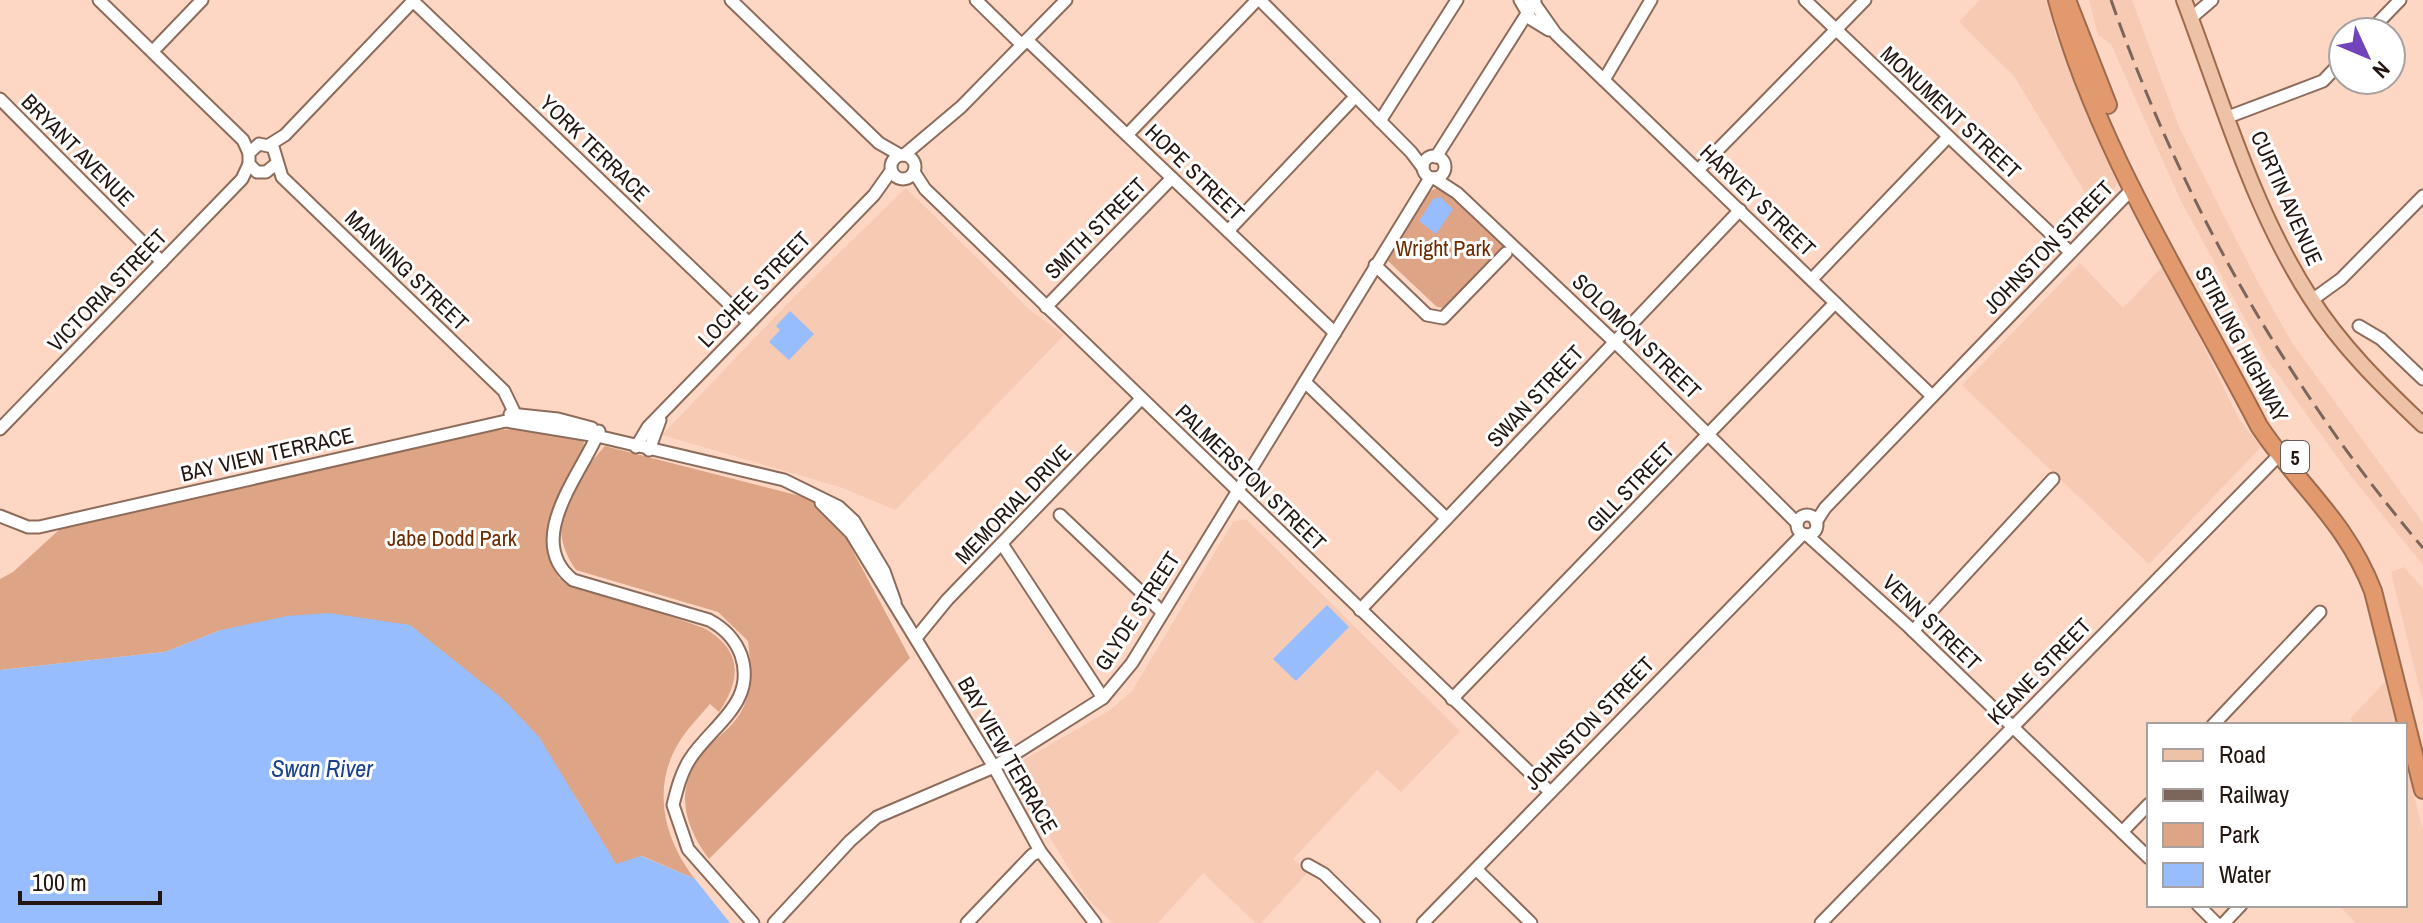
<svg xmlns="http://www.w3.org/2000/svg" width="2423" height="923" viewBox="0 0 2423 923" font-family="'Archivo Narrow',sans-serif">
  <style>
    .built { fill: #f6cab3 }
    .green { fill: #dea486 }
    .water { fill: #98bdff }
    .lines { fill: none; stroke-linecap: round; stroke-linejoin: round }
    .minor-casing { stroke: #8d6c5b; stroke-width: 15 }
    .major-casing { stroke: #9f6b4c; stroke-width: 18 }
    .highway-casing { stroke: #9f6b4c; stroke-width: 20 }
    .minor { stroke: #fff; stroke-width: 11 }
    .major { stroke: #eec2a7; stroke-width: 14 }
    .highway { stroke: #e2996d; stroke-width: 16 }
    .rail { stroke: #7c655a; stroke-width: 3; stroke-dasharray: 16 8; stroke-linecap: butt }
    .labels { text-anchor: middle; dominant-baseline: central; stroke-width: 6; stroke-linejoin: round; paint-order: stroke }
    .shield { fill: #fff; stroke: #655c58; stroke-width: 2 }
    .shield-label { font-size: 20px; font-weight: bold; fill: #231610 }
    .street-label { font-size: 22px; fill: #231610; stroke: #fff }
    .park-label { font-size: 22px; fill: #6d2c00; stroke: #fff }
    .water-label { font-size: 24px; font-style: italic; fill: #1a418c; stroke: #fff }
  </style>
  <rect width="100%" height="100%" fill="#fdd7c4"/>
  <g class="built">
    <polygon points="1980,0 2047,0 2055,34 2119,180 2099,215 2014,76 1959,22"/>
    <polygon points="2089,0 2132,0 2179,127 2256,279 2292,343 2423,523 2423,565 2351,476 2266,358 2180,199 2111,44 2098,35"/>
    <polygon points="906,188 1030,310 1064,335 895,510 843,488 662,435 794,297"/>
    <polygon points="2080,263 2123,308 2164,265 2239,419 2261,447 2149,564 1962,385"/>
    <polygon points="1246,519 1460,731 1401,792 1377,770 1293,859 1307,873 1261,923 1256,923 1203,873 1158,923 1113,923 1087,898 1008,769 1110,710 1132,691 1233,522"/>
    <polygon points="2404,567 2423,589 2423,703 2391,572"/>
    <polygon points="2387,680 2396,725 2355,725 2350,719"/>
    <polygon points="2405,760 2423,831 2423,923 2356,923 2339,905 2405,905"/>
  </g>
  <g class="green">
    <polygon points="1439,187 1505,246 1445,308 1437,307 1387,260 1426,193"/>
    <path d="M513,429L583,437C592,470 518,515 559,578L704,628C742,650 742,678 719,712L710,704C699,717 686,730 678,744C651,789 665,841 695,879L642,856L616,865L576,798L453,663L410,625L221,630L165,652L0,670V579L13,572L60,529L481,431Z"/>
    <path d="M605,446L812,499L833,514L910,658L709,859C686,828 674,793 699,758C709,743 726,733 737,718C754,695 751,668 748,641L718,612L576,570C542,522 572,484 605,446Z"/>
  </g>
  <g class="water">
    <polygon points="1440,197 1453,209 1436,234 1419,221 1433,199"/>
    <polygon points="790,311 814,334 789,360 769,342 780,330 776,326"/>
    <polygon points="1327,605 1349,627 1296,681 1273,659"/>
    <polygon points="329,613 410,625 504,700 539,737 616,864 641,856 695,879 730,923 0,923 0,670 165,652 221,630 287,616"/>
  </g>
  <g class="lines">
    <g class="minor-casing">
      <g id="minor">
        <polyline points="99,0 243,140 249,153"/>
        <polyline points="731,0 879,143 900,155"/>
        <polyline points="976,0 1022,45"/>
        <polyline points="1260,0 1411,152 1423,168"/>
        <polyline points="1520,0 1531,19 1549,30"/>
        <polyline points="1532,0 1556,34 1932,396"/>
        <polyline points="1805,0 2070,252"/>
        <polyline points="413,1 749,323"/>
        <polyline points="2191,18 2212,0"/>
        <polyline points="2369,32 2400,0"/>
        <polyline points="1027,40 1335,333"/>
        <polyline points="153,51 202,0"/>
        <polyline points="1604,80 1651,0"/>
        <polyline points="0,99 162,262"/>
        <polyline points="2228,117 2323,81 2343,60"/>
        <polyline points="1380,121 1457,0"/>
        <polyline points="1127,135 1257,0"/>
        <polyline points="269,145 285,135 414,0"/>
        <circle cx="903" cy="167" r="12"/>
        <polyline points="904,155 961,107 1066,0"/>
        <circle cx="1434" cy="167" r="11"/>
        <polyline points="1436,157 1535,1"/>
        <polyline points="276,164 266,172 257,172 249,164 249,153 259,144 273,147 282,177 504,391 519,422"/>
        <polyline points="1698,170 1865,0"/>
        <polyline points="914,172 925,189 1550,792"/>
        <polyline points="1434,178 1457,193 1622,349 1797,523"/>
        <polyline points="1228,231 1355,97"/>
        <polyline points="1375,265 1427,315 1443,318 1506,253"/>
        <polyline points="1812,279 1948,137"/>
        <polyline points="2312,300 2341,279 2423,196"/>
        <polyline points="1046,307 1172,178"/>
        <polyline points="2359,326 2381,339 2423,379"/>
        <polyline points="1305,382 1446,518"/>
        <polyline points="510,414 558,419 592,428"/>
        <polyline points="0,429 242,179 249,164"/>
        <path d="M599,431C583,472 522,540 573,580L709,620C724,628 735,639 741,655C757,703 712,725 690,759C681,773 677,789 673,805L688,849L753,923"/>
        <polyline points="636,447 648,427 874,195 891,171"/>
        <polyline points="649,450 660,420"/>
        <polyline points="821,503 851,533 994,767 1040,851 1095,923"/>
        <polyline points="1060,515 1162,612"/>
        <circle cx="1807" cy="525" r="10"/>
        <polyline points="0,516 28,527 39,527 506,421 597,436 784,480 839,507 854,521 884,571 895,602"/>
        <polyline points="1816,522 1825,508 2133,188"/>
        <polyline points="1807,535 1909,627 2149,858"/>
        <polyline points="1002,544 1103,698"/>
        <polyline points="1360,610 1740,210"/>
        <polyline points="1913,631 2053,479"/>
        <polyline points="916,638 947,600 1141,399"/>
        <polyline points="1452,699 1835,303"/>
        <polyline points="2213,725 2320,612"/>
        <polyline points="2122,832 2149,804"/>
        <polyline points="1308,865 1324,874 1374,923"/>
        <polyline points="1476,869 1531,923"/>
        <polyline points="2198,905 2216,923"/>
        <polyline points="774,923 850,841 877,817 994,767 1103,698 1132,663 1430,178"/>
        <polyline points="967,923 1032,855 1040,851"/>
        <polyline points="1423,923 1803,534"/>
        <polyline points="1821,923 2287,447"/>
        <polyline points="2224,923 2241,905"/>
      </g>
    </g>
    <g class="major-casing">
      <path id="major" d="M2184,0C2222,100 2252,207 2310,297C2340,345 2382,386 2423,425"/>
    </g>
    <g class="highway-casing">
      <g id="highway">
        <path d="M2057,0C2097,149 2189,290 2259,426C2300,488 2345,519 2373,591L2423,790"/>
        <polyline points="2067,0 2108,105"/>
      </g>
    </g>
    <use href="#minor" class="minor"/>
    <use href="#major" class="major"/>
    <use href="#highway" class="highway"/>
    <path class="rail" d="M2111,0C2181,200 2286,386 2423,548"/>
  </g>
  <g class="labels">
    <rect class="shield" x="2281" y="441" width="28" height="32" rx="6"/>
    <g class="shield-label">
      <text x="2295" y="457">5</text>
    </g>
    <g class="street-label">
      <text transform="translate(1951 112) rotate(43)">MONUMENT STREET</text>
      <text transform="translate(595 148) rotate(44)">YORK TERRACE</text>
      <text transform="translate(78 150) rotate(45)">BRYANT AVENUE</text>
      <text transform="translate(1195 172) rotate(44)">HOPE STREET</text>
      <text transform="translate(2287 198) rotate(66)">CURTIN AVENUE</text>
      <text transform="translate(1758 200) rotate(44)">HARVEY STREET</text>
      <text transform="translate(1095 228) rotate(-45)">SMITH STREET</text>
      <text transform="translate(2048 247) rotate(-46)">JOHNSTON STREET</text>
      <text transform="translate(407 270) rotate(44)">MANNING STREET</text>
      <text transform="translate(754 289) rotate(-46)">LOCHEE STREET</text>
      <text transform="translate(107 290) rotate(-46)">VICTORIA STREET</text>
      <text transform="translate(1637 336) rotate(44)">SOLOMON STREET</text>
      <text transform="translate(2242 344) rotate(62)">STIRLING HIGHWAY</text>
      <text transform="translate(1535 396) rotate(-47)">SWAN STREET</text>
      <text transform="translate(267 454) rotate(-13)">BAY VIEW TERRACE</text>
      <text transform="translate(1251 477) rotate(44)">PALMERSTON STREET</text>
      <text transform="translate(1630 487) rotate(-46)">GILL STREET</text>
      <text transform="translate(1013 504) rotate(-46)">MEMORIAL DRIVE</text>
      <text transform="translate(1137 611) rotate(-57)">GLYDE STREET</text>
      <text transform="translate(1932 622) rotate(44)">VENN STREET</text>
      <text transform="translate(2039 671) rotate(-46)">KEANE STREET</text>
      <text transform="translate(1589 723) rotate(-46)">JOHNSTON STREET</text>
      <text transform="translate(1008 755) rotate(60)">BAY VIEW TERRACE</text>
    </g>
    <g class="park-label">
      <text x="1443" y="248">Wright Park</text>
      <text x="452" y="538">Jabe Dodd Park</text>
    </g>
    <g class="water-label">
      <text x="322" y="768">Swan River</text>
    </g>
  </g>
  <rect x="2147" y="723" width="260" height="184" fill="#ffffff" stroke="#a7a29f" stroke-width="2"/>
  <rect x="2163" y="749" width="40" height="12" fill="#eec2a7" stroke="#a7a29f" stroke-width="2"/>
  <text x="2219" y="763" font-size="24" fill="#231610">Road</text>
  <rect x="2163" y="789" width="40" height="12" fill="#7c655a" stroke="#a7a29f" stroke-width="2"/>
  <text x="2219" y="803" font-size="24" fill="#231610">Railway</text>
  <rect x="2163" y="823" width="40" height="24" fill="#dea486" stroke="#a7a29f" stroke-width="2"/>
  <text x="2219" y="843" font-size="24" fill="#231610">Park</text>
  <rect x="2163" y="863" width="40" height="24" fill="#98bdff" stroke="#a7a29f" stroke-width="2"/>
  <text x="2219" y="883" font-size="24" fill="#231610">Water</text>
  <g transform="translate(2367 56) rotate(134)"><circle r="38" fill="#ffffff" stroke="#a7a29f" stroke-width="2"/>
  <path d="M0-6L14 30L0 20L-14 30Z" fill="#7144bc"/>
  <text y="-12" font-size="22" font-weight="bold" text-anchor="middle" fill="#231610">N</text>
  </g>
  <path d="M20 891v12h140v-12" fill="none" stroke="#231610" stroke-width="4"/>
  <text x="32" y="891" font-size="24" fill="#231610" stroke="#ffffff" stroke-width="6" paint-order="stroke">100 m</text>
</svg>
